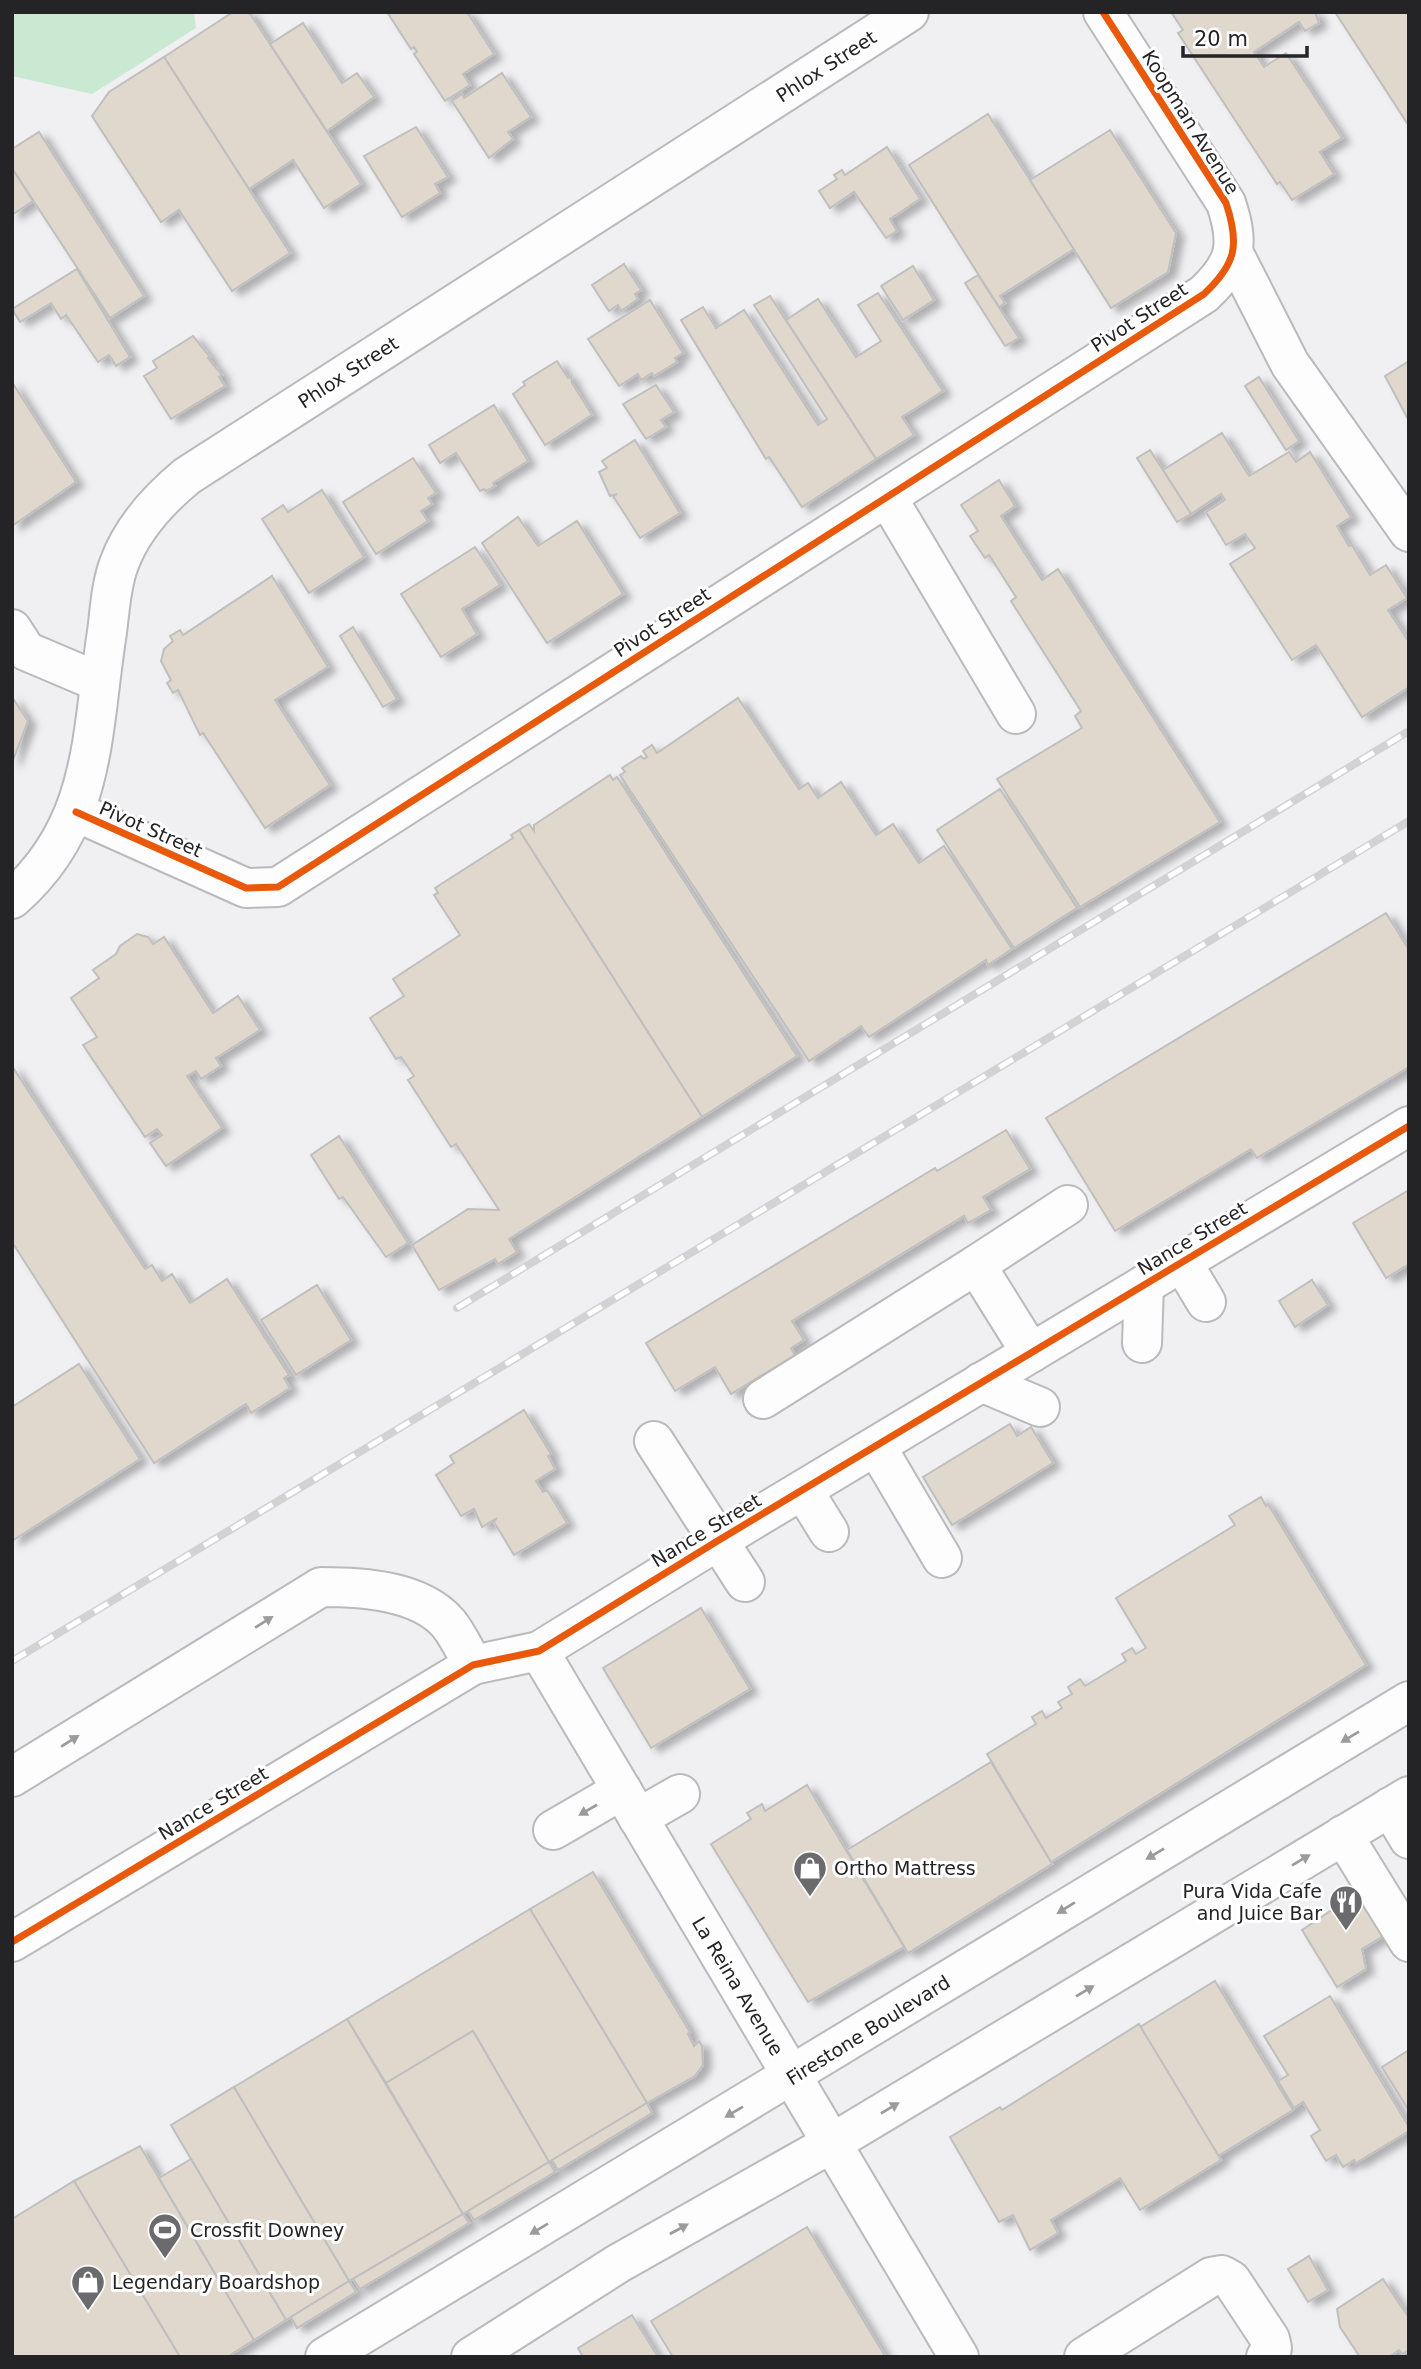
<svg xmlns="http://www.w3.org/2000/svg" width="1421" height="2369" viewBox="0 0 1421 2369" font-family="'DejaVu Sans',sans-serif">
  <style>
    .green { fill: #cae9d2 }
    .building { fill: #e0d7cd; stroke: #c0bfbf; stroke-width: 2; filter: url(#shadow) }
    .lines { fill: none; stroke-linecap: round; stroke-linejoin: round }
    .minor-casing { stroke: #bab9bb; stroke-width: 42 }
    .major-casing { stroke: #bab9bb; stroke-width: 42 }
    .minor { stroke: #fdfdfd; stroke-width: 38 }
    .major { stroke: #fdfdfd; stroke-width: 38 }
    .rail-casing { stroke: #d2d2d3; stroke-width: 8 }
    .rail { stroke: #fff; stroke-width: 5; stroke-dasharray: 16; stroke-linecap: butt }
    .cycleway-casing { stroke: #fff; stroke-width: 11 }
    .cycleway { stroke: #e8590c; stroke-width: 7 }
    .oneway { fill: #9b9b9c }
    .labels { text-anchor: middle; dominant-baseline: central; stroke-width: 6; stroke-linejoin: round; paint-order: stroke }
    .street-label { font-size: 19px; fill: #242325; stroke: #fff }
    .poi-label { font-size: 19px; fill: #242325; stroke: #fff; text-anchor: start }
  </style>
  <defs>
    <filter id="shadow"><feDropShadow dx="8" dy="4.5" stdDeviation="3.5" flood-color="#0004"/></filter>
  </defs>
  <rect width="100%" height="100%" fill="#f0eff1"/>
  <polygon class="green" points="12,12 194,12 196,28 92,94 12,76"/>
  <g class="building">
    <polygon points="233,12 249,12 361,184 324,208 293,160 249,189 164,57"/>
    <polygon points="387,12 467,12 494,54 463,74 470,85 445,101 414,54 417,52 414,47 411,49"/>
    <polygon points="1171,12 1315,12 1319,23 1305,31 1299,22 1254,52 1264,67 1286,53 1342,138 1320,152 1334,174 1292,200 1280,182 1277,184 1178,33 1183,30"/>
    <polygon points="1335,12 1409,12 1409,126"/>
    <polygon points="303,23 342,83 357,73 374,97 327,131 270,44"/>
    <polygon points="164,57 290,253 232,291 179,210 161,222 92,116 109,92"/>
    <polygon points="502,73 531,117 508,132 513,139 489,158 452,101 462,94 464,98"/>
    <polygon points="988,114 1074,249 1000,296 1005,303 999,307 909,165"/>
    <polygon points="416,127 448,177 435,184 440,193 402,217 364,156"/>
    <polygon points="1110,130 1176,233 1168,272 1111,308 1030,180"/>
    <polygon points="39,132 144,296 110,318 12,168 12,149"/>
    <polygon points="887,147 920,199 890,219 897,231 886,238 854,192 830,208 819,191 837,179 834,175 842,170 845,175"/>
    <polygon points="12,168 33,201 12,215"/>
    <polygon points="624,264 641,290 635,294 638,299 621,311 618,305 609,311 592,285"/>
    <polygon points="913,266 934,300 903,320 881,286"/>
    <polygon points="77,269 130,357 116,366 109,355 98,362 66,315 61,319 51,303 20,322 12,309"/>
    <polygon points="978,275 1019,338 1005,346 965,283"/>
    <polygon points="878,293 943,391 902,417 914,435 876,459 786,320 818,299 856,357 881,341 858,305"/>
    <polygon points="770,296 876,459 802,507 769,457 766,459 681,320 703,307 716,328 744,310 818,425 827,419 754,305"/>
    <polygon points="650,300 683,353 675,358 677,362 654,376 652,373 641,380 638,374 619,386 588,339"/>
    <polygon points="193,336 210,357 208,358 222,375 219,377 225,386 171,419 144,376 157,368 153,361"/>
    <polygon points="557,361 568,378 571,376 572,383 592,415 545,445 513,394 525,385 523,382"/>
    <polygon points="1409,361 1409,421 1385,376"/>
    <polygon points="1259,377 1299,441 1286,450 1245,386"/>
    <polygon points="12,382 76,482 12,526"/>
    <polygon points="656,385 674,412 661,420 666,427 646,439 623,404"/>
    <polygon points="494,405 528,461 493,483 495,486 486,491 484,489 480,491 456,453 440,463 429,445"/>
    <polygon points="1222,433 1249,476 1289,452 1296,462 1310,452 1351,517 1337,526 1349,546 1352,545 1370,575 1386,565 1407,598 1388,610 1409,642 1409,687 1362,717 1316,645 1292,660 1230,564 1255,548 1245,534 1226,545 1206,512 1225,500 1221,494 1191,514 1163,470"/>
    <polygon points="635,440 680,513 640,538 613,496 617,494 610,496 599,472 607,468 602,461"/>
    <polygon points="1150,450 1191,514 1177,522 1137,458"/>
    <polygon points="413,458 436,493 428,498 432,504 421,511 428,521 376,554 343,502"/>
    <polygon points="999,480 1015,506 1001,516 1042,580 1058,569 1220,822 1080,907 997,779 1082,728 1075,716 1081,711 1011,601 1016,597 989,555 985,558 970,536 978,531 961,505"/>
    <polygon points="322,490 364,557 309,593 262,519 283,505 288,512"/>
    <polygon points="518,517 538,546 577,521 623,594 547,643 482,543"/>
    <polygon points="475,547 500,585 462,609 477,634 441,657 401,594"/>
    <polygon points="272,576 328,667 275,700 330,785 265,828 203,733 200,735 178,690 173,693 167,683 171,680 161,661 164,649 173,641 170,636 180,630 183,635"/>
    <polygon points="353,627 397,699 383,707 340,636"/>
    <polygon points="12,697 28,721 12,763"/>
    <polygon points="738,698 799,789 808,783 818,798 841,782 876,835 893,824 919,863 944,846 1012,949 988,965 986,960 869,1037 861,1026 809,1061 620,775 625,772 622,768 641,756 644,759 647,757 643,751 652,745 657,753"/>
    <polygon points="610,775 613,780 617,777 797,1056 702,1117 519,830 529,824 534,831 534,825"/>
    <polygon points="1000,789 1077,908 1014,948 937,830"/>
    <polygon points="519,830 702,1117 509,1239 517,1252 498,1264 495,1259 439,1290 412,1245 468,1209 499,1210 456,1144 451,1147 408,1080 414,1076 401,1057 396,1059 370,1018 404,996 393,979 460,935 434,895 438,893 435,888 513,838 511,835"/>
    <polygon points="1386,913 1409,950 1409,1067 1257,1158 1251,1149 1115,1231 1046,1118"/>
    <polygon points="137,934 148,937 153,944 164,937 213,1013 238,996 260,1030 216,1058 221,1066 201,1079 196,1071 187,1076 222,1128 166,1166 150,1143 162,1135 157,1129 145,1137 83,1045 97,1037 71,998 99,978 93,970 116,954 120,946"/>
    <polygon points="12,1066 145,1269 152,1265 162,1281 172,1274 190,1303 227,1279 289,1375 284,1378 290,1388 251,1413 246,1404 154,1463 12,1242"/>
    <polygon points="1006,1130 1030,1169 983,1197 991,1210 968,1223 964,1216 792,1321 804,1340 791,1348 795,1355 731,1394 715,1367 675,1391 646,1343 935,1168 937,1171"/>
    <polygon points="339,1136 408,1243 386,1257 343,1197 339,1199 311,1155"/>
    <polygon points="1409,1190 1409,1264 1386,1278 1353,1223"/>
    <polygon points="1312,1280 1328,1305 1295,1327 1279,1301"/>
    <polygon points="317,1285 351,1340 296,1375 261,1320"/>
    <polygon points="79,1364 140,1459 12,1541 12,1407"/>
    <polygon points="524,1410 551,1454 548,1456 555,1469 536,1481 543,1492 547,1490 567,1523 514,1555 494,1522 497,1518 482,1527 474,1509 461,1516 436,1475 454,1463 450,1456"/>
    <polygon points="1010,1424 1017,1436 1031,1427 1053,1463 952,1525 923,1477"/>
    <polygon points="1261,1497 1266,1506 1268,1504 1366,1665 1051,1862 987,1754 1036,1724 1032,1717 1042,1711 1046,1718 1062,1708 1058,1702 1072,1694 1068,1687 1080,1679 1085,1686 1126,1661 1122,1654 1132,1648 1136,1654 1146,1648 1116,1598 1235,1525 1229,1516"/>
    <polygon points="701,1608 750,1689 651,1748 603,1668"/>
    <polygon points="991,1762 1052,1864 908,1953 847,1850"/>
    <polygon points="807,1785 904,1947 808,2002 711,1844 751,1819 747,1813 762,1804 765,1811"/>
    <polygon points="593,1872 690,2032 688,2034 694,2046 699,2041 702,2046 703,2065 695,2076 647,2103 530,1909"/>
    <polygon points="1360,1891 1387,1934 1362,1949 1366,1969 1337,1987 1302,1930"/>
    <polygon points="530,1909 647,2103 549,2162 473,2031 386,2083 347,2019"/>
    <polygon points="1215,1981 1293,2110 1218,2156 1140,2027"/>
    <polygon points="1330,1996 1409,2127 1409,2131 1356,2163 1354,2160 1343,2167 1336,2155 1326,2161 1311,2136 1320,2130 1303,2102 1294,2108 1278,2081 1288,2075 1264,2036"/>
    <polygon points="347,2019 463,2214 349,2281 234,2087"/>
    <polygon points="1139,2024 1221,2160 1140,2210 1120,2178 1051,2220 1058,2233 1030,2250 1013,2215 999,2222 950,2137 1000,2107 1002,2110"/>
    <polygon points="473,2031 549,2162 463,2214 386,2083"/>
    <polygon points="1409,2050 1409,2111 1382,2067"/>
    <polygon points="234,2087 349,2281 286,2320 171,2125"/>
    <polygon points="647,2103 652,2113 558,2170 552,2160"/>
    <polygon points="140,2146 254,2340 227,2357 180,2357 74,2181"/>
    <polygon points="191,2159 286,2320 254,2340 159,2178"/>
    <polygon points="549,2162 555,2172 474,2220 468,2211"/>
    <polygon points="74,2181 180,2357 12,2357 12,2219"/>
    <polygon points="463,2214 469,2223 360,2289 353,2279"/>
    <polygon points="807,2227 885,2356 673,2357 651,2321"/>
    <polygon points="1309,2256 1328,2290 1308,2302 1288,2269"/>
    <polygon points="1383,2279 1409,2318 1409,2350 1402,2354 1399,2350 1389,2357 1360,2357 1340,2327 1337,2309"/>
    <polygon points="349,2281 356,2292 297,2328 291,2317"/>
    <polygon points="632,2315 658,2357 583,2357 578,2348"/>
  </g>
  <g class="lines">
    <g class="minor-casing">
      <g id="minor">
        <polyline points="1234,254 1290,364 1409,532"/>
        <polyline points="887,497 1016,714"/>
        <polyline points="12,629 26,651 99,682"/>
        <path d="M76,812L246,888L278,887L1204,294C1236,264 1240,245 1226,203L1103,12"/>
        <path d="M12,899C97,825 91,734 107,632C110,609 111,585 119,564C132,528 158,500 187,476L909,12"/>
        <polyline points="1182,1262 1206,1302"/>
        <polyline points="1142,1343 1144,1285"/>
        <polyline points="1031,1353 976,1265 1068,1205"/>
        <polyline points="981,1382 1040,1407"/>
        <polyline points="763,1399 976,1265"/>
        <polyline points="654,1441 745,1582"/>
        <polyline points="876,1446 942,1558"/>
        <polyline points="803,1490 829,1532"/>
        <polyline points="539,1651 959,2357"/>
        <path d="M12,1777L321,1587C362,1587 419,1590 448,1623C458,1635 465,1651 473,1665"/>
        <polyline points="1390,1807 1409,1839"/>
        <polyline points="638,1818 680,1794"/>
        <polyline points="553,1830 622,1790"/>
        <polyline points="1343,1835 1409,1942"/>
        <polyline points="12,1942 473,1665 539,1651 719,1540 1409,1126"/>
        <polyline points="1084,2357 1211,2277 1222,2275 1231,2280 1270,2339 1272,2348 1266,2357"/>
      </g>
    </g>
    <g class="major-casing">
      <g id="major">
        <polyline points="325,2357 1409,1701"/>
        <polyline points="471,2357 619,2263 832,2143 1409,1796"/>
      </g>
    </g>
    <use href="#minor" class="minor"/>
    <use href="#major" class="major"/>
    <g class="rail-casing">
      <g id="rail">
        <polyline points="457,1308 1409,731"/>
        <polyline points="12,1661 1409,821"/>
      </g>
    </g>
    <use href="#rail" class="rail"/>
    <g class="cycleway-casing">
      <g id="cycleway">
        <path d="M76,812L246,888L278,887L1204,294C1236,264 1240,245 1226,203L1103,12"/>
        <polyline points="12,1942 473,1665 539,1651 719,1540 1409,1126"/>
      </g>
    </g>
    <use href="#cycleway" class="cycleway"/>
  </g>
  <defs><path id="oneway-solid" d="M-6-.8H1V-3.2L6.5 0L1 3.2V.8H-6Z" transform="scale(1.75)"/></defs>
  <g class="oneway">
    <use href="#oneway-solid" transform="translate(264 1622) rotate(-32)"/>
    <use href="#oneway-solid" transform="translate(1350 1737) rotate(149)"/>
    <use href="#oneway-solid" transform="translate(70 1741) rotate(-32)"/>
    <use href="#oneway-solid" transform="translate(588 1810) rotate(150)"/>
    <use href="#oneway-solid" transform="translate(1155 1854) rotate(149)"/>
    <use href="#oneway-solid" transform="translate(1301 1860) rotate(-31)"/>
    <use href="#oneway-solid" transform="translate(1066 1908) rotate(148)"/>
    <use href="#oneway-solid" transform="translate(1085 1991) rotate(-31)"/>
    <use href="#oneway-solid" transform="translate(890 2108) rotate(-31)"/>
    <use href="#oneway-solid" transform="translate(734 2112) rotate(149)"/>
    <use href="#oneway-solid" transform="translate(539 2229) rotate(149)"/>
    <use href="#oneway-solid" transform="translate(679 2229) rotate(-29)"/>
  </g>
  <defs>
    <g id="shop-pin" transform="scale(1.75)"><path d="M0 17L-7.5 6A9.5 9.5 0 1 1 7.5 6Z" fill="#6b6a6c" stroke="#fff"/><path d="M-5-2.5h2.3a2.7 3.5 0 0 1 5.4 0H5L5.5 6h-11ZM-1.5-2.5h3a1.5 2.3 0 0 0-3 0Z" fill="#fff"/></g>
    <g id="restaurant-pin" transform="scale(1.75)"><path d="M0 17L-7.5 6A9.5 9.5 0 1 1 7.5 6Z" fill="#6b6a6c" stroke="#fff"/><path d="M-5-6h1v4h1v-4h1v4h1v-4h1v5L-1.5 .5V6h-2V.5L-5-1ZM5-6V6H3V1.5H1.5Q1.5-4 5-6Z" fill="#fff"/></g>
    <g id="stadium-pin" transform="scale(1.75)"><path d="M0 17L-7.5 6A9.5 9.5 0 1 1 7.5 6Z" fill="#6b6a6c" stroke="#fff"/><path d="M0-5a6.5 5 0 1 0 0 10a6.5 5 0 1 0 0-10ZM-3.5-1.8h7v3.6h-7Z" fill="#fff"/></g>
  </defs>
  <g fill-rule="evenodd">
    <use href="#shop-pin" x="810" y="1868"/>
    <use href="#restaurant-pin" x="1346" y="1902"/>
    <use href="#stadium-pin" x="165" y="2230"/>
    <use href="#shop-pin" x="88" y="2282"/>
  </g>
  <g class="labels">
    <g class="street-label">
      <text transform="translate(826 66) rotate(-33)">Phlox Street</text>
      <text transform="translate(1191 122) rotate(58)">Koopman Avenue</text>
      <text transform="translate(1139 317) rotate(-33)">Pivot Street</text>
      <text transform="translate(348 372) rotate(-33)">Phlox Street</text>
      <text transform="translate(662 622) rotate(-33)">Pivot Street</text>
      <text transform="translate(151 829) rotate(24)">Pivot Street</text>
      <text transform="translate(1192 1238) rotate(-31)">Nance Street</text>
      <text transform="translate(706 1530) rotate(-31)">Nance Street</text>
      <text transform="translate(213 1803) rotate(-31)">Nance Street</text>
      <text transform="translate(738 1986) rotate(59)">La Reina Avenue</text>
      <text transform="translate(868 2030) rotate(-32)">Firestone Boulevard</text>
    </g>
    <g class="poi-label">
      <text x="834" y="1868">Ortho Mattress</text>
      <text x="1322" y="1891" text-anchor="end">Pura Vida Cafe<tspan x="1322" dy="22">and Juice Bar</tspan></text>
      <text x="190" y="2230">Crossfit Downey</text>
      <text x="112" y="2282">Legendary Boardshop</text>
    </g>
  </g>
  <rect width="1421" height="2369" fill="none" stroke="#242325" stroke-width="28"/>
  <path d="M1183 46v10h124v-10" fill="none" stroke="#242325" stroke-width="3.5"/>
  <text x="1194" y="46" font-size="21" fill="#242325" stroke="#ffffff" stroke-width="5" paint-order="stroke">20 m</text>
</svg>
